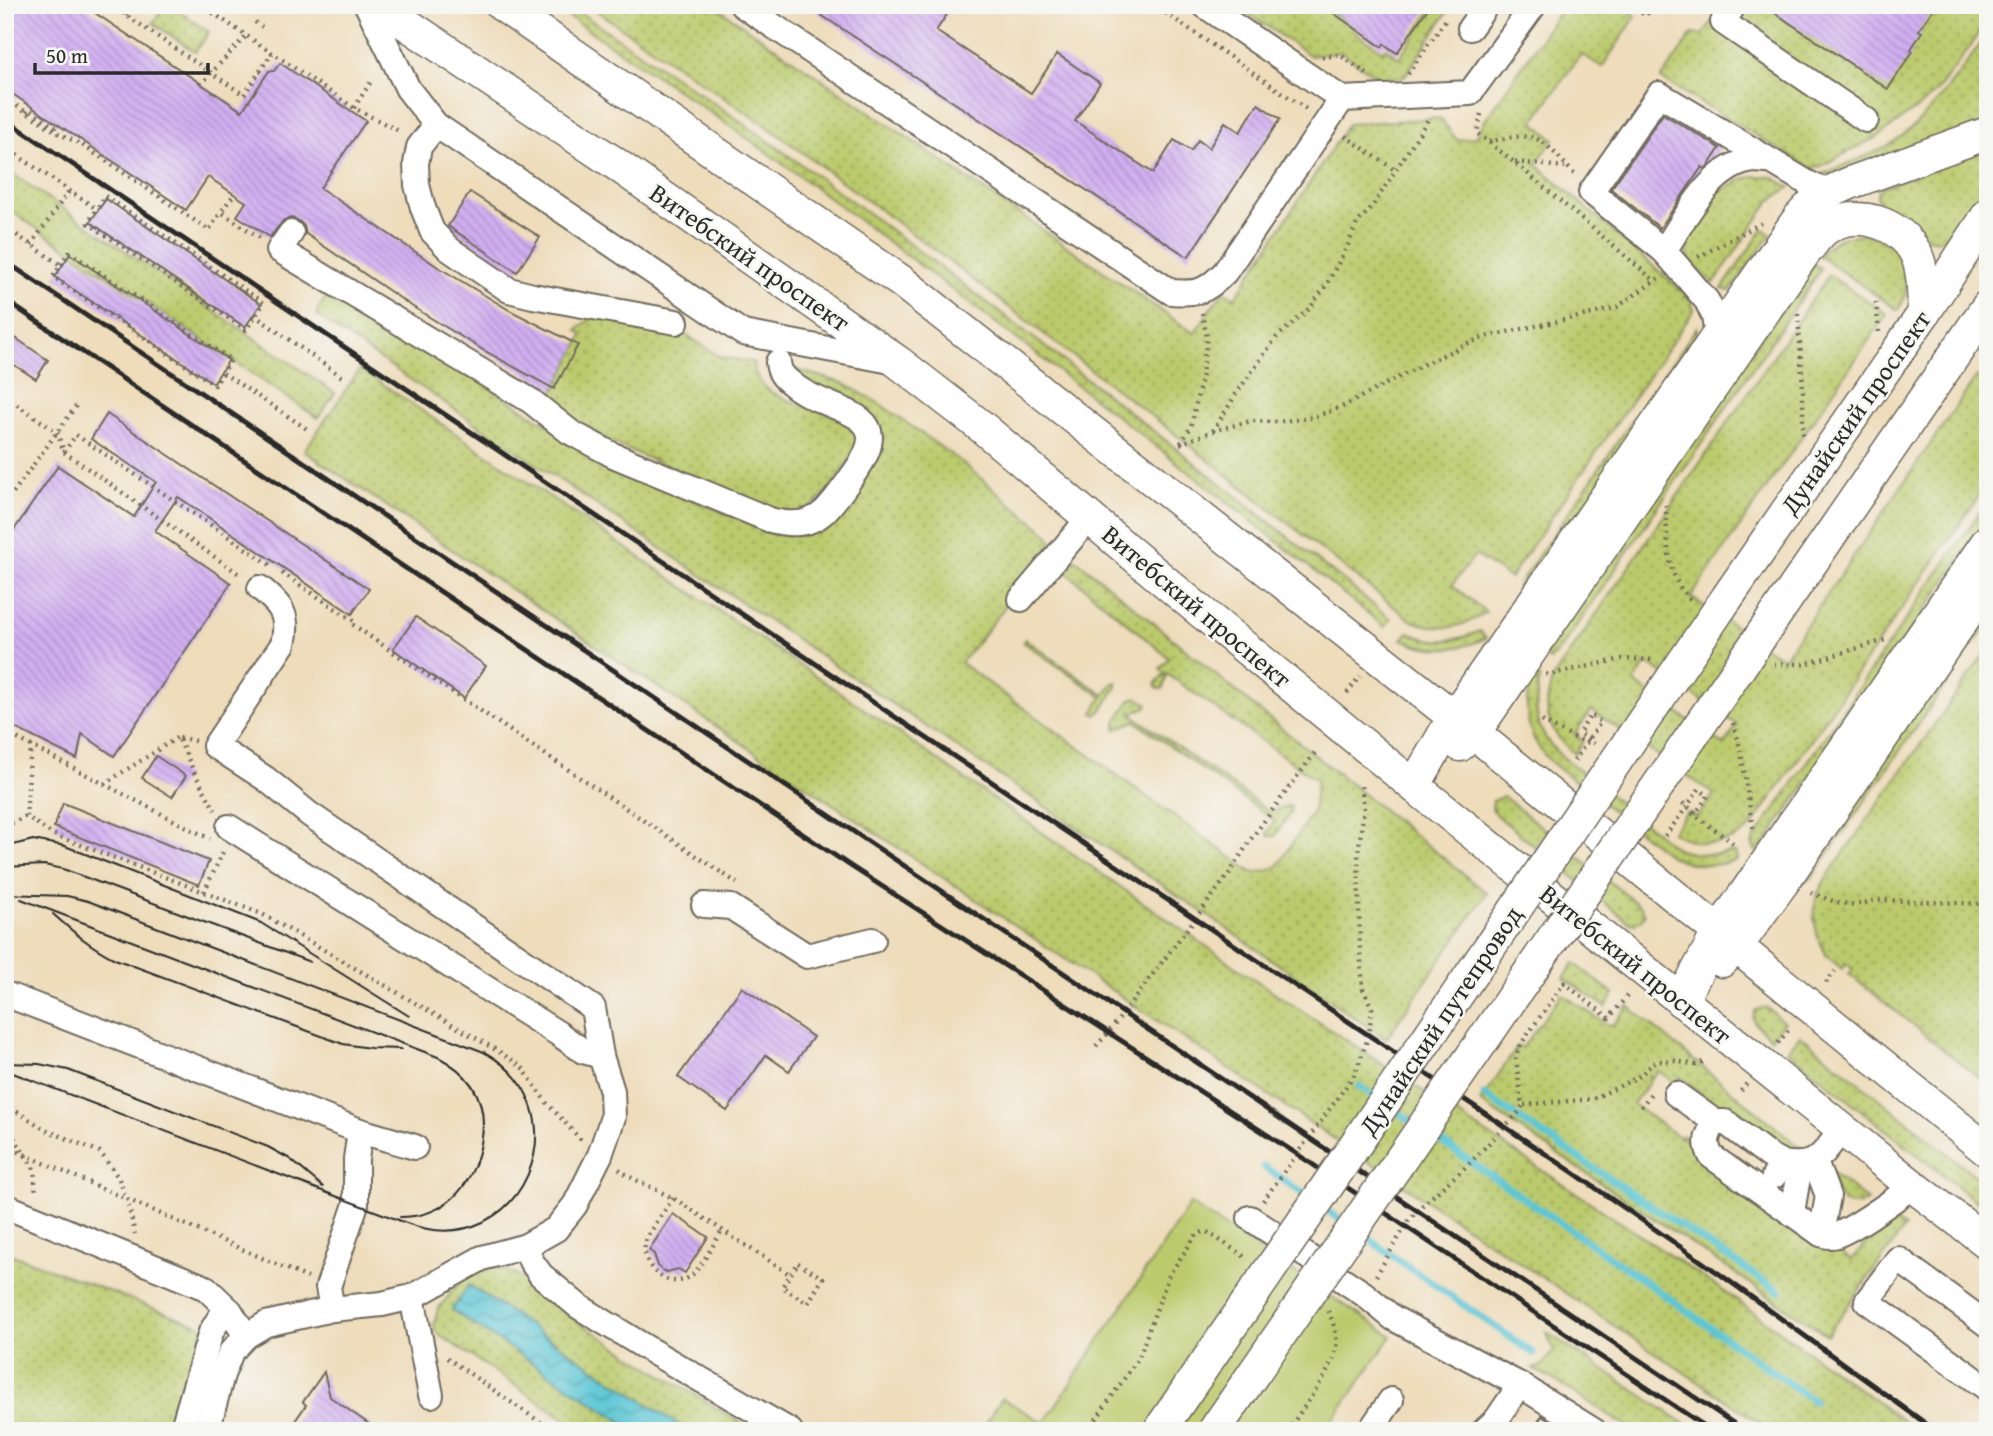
<svg xmlns="http://www.w3.org/2000/svg" width="1993" height="1436" viewBox="0 0 1993 1436" font-family="'Gentium Book Plus',serif">
  <style>
    .grass { fill: url(#grass-dots); stroke: #737a4c; stroke-width: 2; fill-rule: evenodd }
    .pitch { fill: #bbca6c; stroke: #737a4c; stroke-width: 2 }
    .water { fill: url(#water-waves); stroke: #437880; stroke-width: 2 }
    .lines { fill: none; stroke-linecap: round; stroke-linejoin: round }
    .stream { stroke: #5bc6d5; stroke-width: 7 }
    .building { fill: url(#building-back-hatch) }
    .minor-casing { stroke: #6f695d; stroke-width: 28 }
    .major-casing { stroke: #6f695d; stroke-width: 35 }
    .path { stroke: #6f695d; stroke-width: 4.5; stroke-dasharray: 2 5; stroke-linecap: butt }
    .minor { stroke: #fff; stroke-width: 24 }
    .major { stroke: #fff; stroke-width: 32 }
    .tram { stroke: #2b2b2b; stroke-width: 2 }
    .rail { stroke: #2b2b2b; stroke-width: 5 }
    .major-bridge-casing { stroke: #6f695d; stroke-width: 35; stroke-linecap: butt }
    .major-bridge { stroke: #fff; stroke-width: 32 }
    .labels { text-anchor: middle; dominant-baseline: central; stroke-width: 5; stroke-linejoin: round; paint-order: stroke }
    .street-label { font-size: 26px; fill: #2b2b2b; stroke: #f6f6f2 }
  </style>
  <defs>
    <pattern id="grass-dots" width="8" height="8" patternUnits="userSpaceOnUse" patternTransform="scale(1.75)"><rect width="8" height="8" fill="#bbca6c"/><path d="M2 2h.1M6 6h.1" fill="none" stroke="#98a459" stroke-width="1.8" stroke-linecap="round"/></pattern>
    <pattern id="water-waves" width="16" height="10" patternUnits="userSpaceOnUse" patternTransform="scale(1.75)"><rect width="16" height="10" fill="#5bc6d5"/><path d="M0 5q4-4 8 0t8 0" fill="none" stroke="#4ba1ad"/></pattern>
    <pattern id="building-back-hatch" width="6" height="6" patternUnits="userSpaceOnUse" patternTransform="scale(1.75)"><rect width="6" height="6" fill="#d2aff2"/><path d="M-1 5l2 2M0 0l6 6M5-1l2 2" fill="none" stroke="#ab8fc4"/></pattern>
  </defs>
  <rect width="100%" height="100%" fill="#f6f6f2"/>
  <filter id="ink" filterUnits="userSpaceOnUse"><feTurbulence type="fractalNoise" baseFrequency=".0143" numOctaves="2"/><feDisplacementMap in="SourceGraphic" scale="14" xChannelSelector="R" yChannelSelector="G"/><feConvolveMatrix kernelMatrix="1 2 1 2 8 2 1 2 1" color-interpolation-filters="sRGB"/></filter>
  <filter id="wash" filterUnits="userSpaceOnUse"><feTurbulence type="fractalNoise" baseFrequency=".00686" numOctaves="4" result="noise"/><feDisplacementMap in="SourceGraphic" scale="28" xChannelSelector="R" yChannelSelector="G"/><feGaussianBlur stdDeviation="1.57" result="paint"/><feColorMatrix in="noise" values="0 0 0 0 0 0 0 0 0 0 0 0 0 0 0 0 0 1.4 0 .05"/><feComposite in="paint" operator="in"/></filter>
  <g filter="url(#wash)">
    <rect width="100%" height="100%" fill="#eedcba"/>
    <g class="grass">
      <polygon points="165,5 170,5 209,32 195,52 153,23"/>
      <path d="M551,5H569C636,51 704,95 770,142C982,294 1187,456 1391,619L1385,627C1181,464 976,304 765,151C695,100 623,54 551,5Z"/>
      <path d="M588,5H713L1194,333L1223,291L1235,298L1348,124L1440,118L1457,140L1476,137L1484,122L1564,5H1620L1636,16L1602,67L1581,54L1533,122L1554,139L1536,164L1682,291L1691,301L1694,310L1510,578L1475,555L1452,585L1486,612C1460,630 1442,631 1412,621L1183,440L929,246L775,132Z"/>
      <polygon points="1235,5 1316,5 1323,10 1325,7 1355,28 1353,31 1383,51 1385,48 1399,58 1432,9 1427,5 1452,5 1404,77 1380,79 1341,52 1311,56"/>
      <polygon points="1721,5 1988,5 1988,22 1938,90 1924,103 1879,136 1819,167 1810,168 1661,79 1692,34 1703,35 1716,16"/>
      <path d="M1988,34V122L1834,175L1823,174C1845,164 1871,156 1892,143C1932,117 1959,72 1988,34Z"/>
      <polygon points="1988,149 1988,179 1945,238 1938,240 1927,238 1905,216 1880,204 1877,199 1877,193 1882,187"/>
      <polygon points="5,169 335,393 318,418 5,207"/>
      <path d="M1755,176L1772,177L1790,187L1770,201L1714,283C1699,271 1685,261 1685,240L1713,195L1743,179Z"/>
      <polygon points="1763,229 1771,235 1730,291 1722,289"/>
      <path d="M1864,234C1871,236 1880,238 1886,242C1909,257 1912,288 1898,310L1818,255C1834,239 1842,236 1864,234Z"/>
      <polygon points="1812,263 1821,269 1562,647 1550,660 1543,655"/>
      <path d="M1829,275L1887,314L1691,597L1783,659L1977,376L1988,383V483L1752,826C1729,848 1699,848 1672,832L1687,812L1697,817L1714,794L1591,710L1575,734L1583,741L1575,754C1548,732 1540,710 1554,676ZM1647,663L1737,725L1724,745L1634,682Z"/>
      <polygon points="329,292 451,363 617,469 779,535 809,532 878,457 882,439 876,420 798,378 794,369 843,383 880,404 960,461 1049,535 1052,543 1008,599 1004,608 961,663 1253,873 1269,870 1278,866 1313,811 1317,780 1167,674 1163,689 1158,688 1155,684 1165,673 1160,669 1169,658 1066,572 1076,559 1256,708 1487,893 1386,1039 1220,924 341,333 317,315 317,311"/>
      <path d="M594,316L685,334L720,357L753,362C756,397 794,401 821,411C834,415 845,423 857,430L859,446C845,466 820,512 794,514C788,514 782,512 777,511L628,450L582,427L550,399L583,335L577,330Z"/>
      <polygon points="1697,327 1697,338 1526,592 1517,587"/>
      <polygon points="360,369 835,689 1242,971 1728,1294 1917,1431 1772,1431 304,451"/>
      <polygon points="1988,500 1988,519 1766,842 1756,851 1752,845 1753,841"/>
      <polygon points="1988,606 1988,623 1811,879 1806,881 1801,878"/>
      <path d="M1480,631L1486,638C1458,651 1430,653 1402,639L1408,632C1432,645 1456,642 1480,631Z"/>
      <polygon points="1025,639 1104,695 1113,683 1117,682 1117,687 1101,711 1096,715 1093,713 1102,697 1023,642"/>
      <polygon points="1988,649 1988,1085 1849,974 1853,969 1847,964 1842,969 1827,956 1818,938 1814,919 1816,897 1826,878"/>
      <path d="M1532,673L1540,678C1539,684 1537,690 1537,696C1534,719 1542,738 1559,754L1677,849C1696,856 1713,855 1733,852L1736,854L1737,860C1713,868 1692,866 1670,856L1552,763C1525,738 1522,707 1532,673Z"/>
      <polygon points="1136,697 1148,704 1146,707 1131,714 1270,812 1290,805 1291,812 1275,836 1269,836 1267,833 1275,821 1135,721 1116,729 1116,721 1131,699"/>
      <polygon points="1503,796 1641,907 1645,914 1641,921 1633,924 1627,921 1495,814 1492,808 1493,801"/>
      <polygon points="1574,963 1614,994 1606,1007 1564,978"/>
      <polygon points="1562,994 1608,1025 1614,1024 1628,1006 1806,1152 1790,1156 1769,1146 1680,1077 1675,1083 1658,1071 1652,1078 1650,1076 1648,1079 1650,1081 1633,1104 1680,1138 1682,1135 1702,1161 1852,1260 1881,1225 1889,1219 1905,1227 1827,1335 1480,1102 1518,1046 1522,1048"/>
      <path d="M1766,1007L1784,1022L1771,1038C1762,1030 1747,1022 1756,1010Z"/>
      <polygon points="1800,1035 1988,1186 1988,1211 1787,1051"/>
      <path d="M1830,1171L1868,1201C1839,1214 1838,1194 1830,1171Z"/>
      <polygon points="5,1252 201,1326 203,1331 169,1431 5,1431"/>
      <polygon points="495,1266 521,1277 568,1315 638,1360 754,1431 688,1431 469,1286 452,1310 636,1431 583,1431 435,1332 434,1324 438,1309 463,1278"/>
      <polygon points="1546,1332 1696,1431 1634,1431 1549,1377 1532,1369 1542,1366 1554,1350"/>
    </g>
    <polygon class="pitch" points="1190,1204 1392,1336 1325,1431 981,1431 1002,1398 1044,1423"/>
    <polygon class="water" points="469,1285 688,1431 636,1431 452,1310"/>
    <g class="lines">
      <g class="stream">
        <polyline points="1359,1086 1376,1098"/>
        <polyline points="1484,1095 1780,1292"/>
        <polyline points="1389,1106 1417,1125"/>
        <polyline points="1430,1134 1642,1279 1814,1401"/>
        <polyline points="1264,1167 1311,1199"/>
        <polyline points="1323,1208 1348,1225"/>
        <polyline points="1361,1234 1533,1353"/>
      </g>
    </g>
    <g id="blocks">
      <g class="building">
        <polygon points="5,5 83,5 242,111 269,71 274,71 280,63 366,121 320,188 438,267 509,310 578,345 554,389 483,350 413,307 306,234 304,226 299,221 292,218 284,220 270,237 237,216 246,202 208,177 186,210 5,89"/>
        <polygon points="806,5 953,5 936,31 1031,93 1057,54 1100,83 1075,121 1153,173 1174,140 1191,151 1198,140 1209,148 1225,122 1240,132 1258,104 1280,119 1188,257"/>
        <polygon points="1322,5 1430,5 1397,53 1384,44 1382,47"/>
        <polygon points="1763,5 1936,5 1919,30 1922,32 1911,49 1913,51 1888,89"/>
        <polygon points="1663,114 1720,148 1708,166 1705,169 1702,167 1660,228 1611,189"/>
        <polygon points="470,192 540,237 517,272 448,226"/>
        <polygon points="106,199 261,304 245,327 90,222"/>
        <polygon points="70,254 229,360 213,383 55,277"/>
        <polygon points="5,331 48,360 36,379 5,359"/>
        <polygon points="107,414 369,589 352,614 178,497 155,531 231,583 114,756 82,734 77,759 5,723 5,543 58,466 134,517 156,482 91,439"/>
        <polygon points="416,617 486,666 464,698 393,649"/>
        <polygon points="156,756 186,776 172,797 142,778"/>
        <polygon points="63,803 209,861 199,885 54,827"/>
        <polygon points="742,987 813,1037 789,1071 766,1055 727,1111 678,1077"/>
        <polygon points="673,1214 708,1237 685,1273 678,1269 667,1272 662,1270 658,1266 654,1254 649,1250"/>
        <polygon points="324,1372 330,1397 379,1431 288,1431 306,1405 303,1402"/>
        <polygon points="1542,1416 1565,1431 1532,1431"/>
      </g>
    </g>
  </g>
  <g filter="url(#ink)">
    <use href="#blocks" fill-opacity="0" stroke="#6f695d" stroke-width="2"/>
    <g class="lines">
      <g class="minor-casing">
        <g id="minor">
          <polyline points="367,5 408,89 436,125 743,333 891,361"/>
          <path d="M742,5L1171,292C1198,294 1206,292 1225,272L1342,99"/>
          <polyline points="1204,5 1342,99 1470,93 1534,5"/>
          <polyline points="1734,5 1723,22 1866,120"/>
          <polyline points="1470,28 1483,10 1481,5"/>
          <polyline points="436,125 419,147 416,164 417,185 423,208 432,231 449,249 509,290 533,296 676,322"/>
          <path d="M291,233L279,250L531,401L570,432L613,455L770,520C789,525 810,526 825,511C836,500 846,485 855,472C902,407 827,415 791,383C783,377 779,372 778,362"/>
          <path d="M1664,251C1685,219 1711,164 1754,160C1759,160 1765,161 1770,161"/>
          <polyline points="1717,336 1714,316 1707,301 1678,267 1664,251 1591,192 1659,94 1806,182 1828,193"/>
          <polyline points="1021,599 1090,517"/>
          <polyline points="229,827 559,1034 583,1051 601,1056"/>
          <polyline points="704,905 731,907 807,956 873,940"/>
          <polyline points="5,994 360,1131 415,1147"/>
          <polyline points="1676,1094 1715,1122"/>
          <polyline points="1815,1162 1828,1196 1821,1234"/>
          <path d="M1783,1163L1770,1156L1725,1122H1715C1707,1135 1704,1142 1711,1156L1821,1234C1827,1236 1831,1237 1837,1235C1861,1225 1892,1201 1913,1186"/>
          <path d="M1774,1176L1783,1163C1819,1169 1821,1154 1843,1129"/>
          <polyline points="5,1206 206,1288 230,1311 246,1336"/>
          <polyline points="1792,1212 1800,1166"/>
          <polyline points="1250,1218 1364,1294 1393,1318 1520,1385 1594,1431"/>
          <polyline points="526,1246 531,1261 541,1275 578,1306 653,1352 790,1431"/>
          <polyline points="412,1297 431,1395"/>
          <polyline points="332,1309 328,1287 356,1204 356,1159 360,1131"/>
          <polyline points="1988,1325 1898,1259 1867,1301 1988,1389"/>
          <polyline points="182,1431 211,1332 219,1319 230,1311"/>
          <path d="M207,1431L222,1375L231,1352L246,1336L266,1324L332,1309L382,1304L412,1297L482,1258L526,1246L556,1229L575,1205L600,1155L613,1117L612,1091L601,1056L593,1008L309,814L266,779L215,746L283,644C290,615 281,605 260,588"/>
          <polyline points="1370,1431 1391,1400"/>
          <polyline points="1484,1431 1497,1419 1520,1385"/>
        </g>
      </g>
      <g class="major-casing">
        <g id="major">
          <polyline points="378,5 613,162 898,362 982,427 1182,596 1414,786 1913,1186 1988,1243"/>
          <polyline points="502,5 902,282 1474,733 1988,1151"/>
          <polyline points="1720,608 1924,313 1988,215"/>
          <polyline points="1761,636 1988,306"/>
          <path d="M1460,745L1474,733L1805,252C1812,244 1818,234 1827,228C1856,208 1901,223 1916,254C1924,271 1923,293 1924,313"/>
          <polyline points="1414,786 1454,717 1799,218 1811,205 1828,193 1850,183 1988,133"/>
          <polyline points="1722,961 1736,947 1783,882 1988,583"/>
          <polyline points="1681,1001 1718,933 1988,541"/>
        </g>
      </g>
      <g class="path">
        <polyline points="111,5 244,95 272,53"/>
        <polyline points="201,5 354,108 401,132"/>
        <polyline points="1154,5 1309,111"/>
        <polyline points="1630,5 1646,16 1653,5"/>
        <polyline points="126,16 134,5"/>
        <polyline points="255,22 262,27"/>
        <polyline points="1322,57 1340,55 1367,74"/>
        <polyline points="260,71 266,75"/>
        <polyline points="1408,74 1447,18"/>
        <polyline points="201,85 211,73 246,36"/>
        <polyline points="5,98 58,133 82,145 209,230 221,212"/>
        <polyline points="354,108 372,80"/>
        <polyline points="26,112 28,109 55,127 57,124"/>
        <polyline points="1481,114 1477,133 1514,162 1655,281"/>
        <polyline points="1345,136 1395,170"/>
        <path d="M1489,142C1500,139 1522,134 1534,138C1547,141 1566,166 1576,176"/>
        <polyline points="5,147 98,210"/>
        <polyline points="1515,162 1565,167"/>
        <polygon points="105,196 264,303 246,330 88,223"/>
        <polyline points="232,197 221,212 260,238"/>
        <polyline points="5,227 62,266"/>
        <polyline points="31,245 69,191"/>
        <polygon points="69,252 231,360 215,385 53,277"/>
        <polyline points="1698,257 1761,223"/>
        <polyline points="1876,302 1879,332"/>
        <polyline points="1798,314 1803,388 1803,439"/>
        <polyline points="254,315 345,379"/>
        <polyline points="223,373 310,431"/>
        <polyline points="5,397 57,432 64,452 242,576"/>
        <polyline points="1213,431 1238,391 1276,338 1310,308 1327,284 1348,245 1357,223 1372,207 1429,118"/>
        <polyline points="1181,443 1191,427 1202,375 1207,338 1202,313"/>
        <polyline points="1180,444 1213,431 1251,421 1276,422 1309,418 1328,412 1346,405 1424,364 1471,342 1489,336 1601,312 1617,307 1659,278"/>
        <polyline points="64,452 76,435 272,566"/>
        <polyline points="5,504 79,402"/>
        <path d="M1666,505C1667,536 1665,582 1694,602"/>
        <polyline points="282,573 354,621 352,624 378,642 737,883"/>
        <polyline points="1774,664 1805,664 1885,640"/>
        <polyline points="1546,674 1548,675 1622,659 1654,660"/>
        <polyline points="1347,693 1360,676"/>
        <polyline points="1542,721 1572,737 1588,742"/>
        <path d="M1733,723C1745,758 1746,795 1754,832"/>
        <polyline points="5,732 104,784 178,737"/>
        <polyline points="195,741 178,737 195,774 215,810"/>
        <polyline points="31,745 26,816 52,834 262,914 498,1051 522,1067 546,1102 581,1140"/>
        <path d="M1574,761C1583,748 1592,735 1601,722L1591,715L1579,733L1596,745"/>
        <polyline points="104,784 210,839"/>
        <polyline points="1692,813 1737,846"/>
        <polyline points="5,827 26,816"/>
        <polyline points="1665,836 1686,808 1699,789 1708,796 1696,813 1680,801"/>
        <polyline points="204,892 224,850"/>
        <polyline points="1811,893 1836,902 1855,905 1878,900 1988,904"/>
        <polyline points="1826,983 1835,971"/>
        <polyline points="1627,996 1609,1018 1564,983 1521,1044 1516,1057 1520,1089 1520,1097 1523,1105 1593,1099 1638,1077 1656,1061 1675,1061 1696,1065 1705,1061"/>
        <polyline points="1778,1043 1791,1027"/>
        <polyline points="1096,1046 1109,1032 1229,874 1251,839 1317,750"/>
        <polyline points="1741,1091 1747,1083"/>
        <polyline points="5,1104 46,1130 100,1152 118,1177 127,1199 135,1234"/>
        <polyline points="1641,1107 1652,1092"/>
        <polyline points="5,1127 15,1139 34,1169 36,1194"/>
        <polyline points="5,1146 308,1278"/>
        <polyline points="619,1169 630,1177 673,1198 791,1275"/>
        <path d="M673,1198C667,1208 647,1234 645,1244C641,1268 671,1293 692,1275C701,1267 715,1242 722,1230"/>
        <polyline points="1263,1201 1355,1074 1369,1035 1372,1008 1363,989 1360,950 1358,853 1364,809 1361,785"/>
        <polygon points="798,1263 823,1278 808,1303 782,1287"/>
        <polyline points="1376,1276 1406,1225 1417,1210 1469,1164 1519,1112 1523,1105"/>
        <polyline points="447,1358 553,1431"/>
        <polyline points="1088,1431 1139,1357 1169,1275 1197,1234 1206,1231 1248,1259"/>
        <path d="M1288,1431C1300,1411 1333,1370 1336,1349C1338,1335 1334,1324 1328,1311"/>
      </g>
      <use href="#minor" class="minor"/>
      <use href="#major" class="major"/>
      <g class="tram">
        <polyline points="5,847 33,840 65,846 261,923 409,1016"/>
        <polyline points="5,867 44,865 63,869 310,962"/>
        <path d="M5,894L67,896L88,901L484,1052C588,1109 522,1264 409,1224L5,1070"/>
        <path d="M21,899L438,1057C481,1079 491,1115 477,1159C465,1195 439,1217 400,1217"/>
        <path d="M53,914C73,932 91,947 115,959L343,1044L370,1048L401,1049"/>
        <polyline points="5,1063 39,1064 68,1070 268,1147 290,1159 323,1187"/>
      </g>
      <g class="rail">
        <polyline points="5,119 1571,1171 1721,1275 1936,1431"/>
        <polyline points="5,261 1745,1431"/>
        <polyline points="5,300 852,867 1297,1154 1712,1431"/>
      </g>
      <g class="major-bridge-casing">
        <g id="major-bridge">
          <polyline points="1159,1431 1313,1207 1720,608"/>
          <polyline points="1214,1431 1761,636"/>
        </g>
      </g>
      <use href="#major-bridge" class="major-bridge"/>
    </g>
  </g>
  <g class="labels">
    <g class="street-label">
      <text transform="translate(750 257) rotate(35)">Витебский проспект</text>
      <text transform="translate(1855 412) rotate(-55)">Дунайский проспект</text>
      <text transform="translate(1197 606) rotate(40)">Витебский проспект</text>
      <text transform="translate(1636 964) rotate(39)">Витебский проспект</text>
      <text transform="translate(1440 1020) rotate(-56)">Дунайский путепровод</text>
    </g>
  </g>
  <rect width="1993" height="1436" fill="none" stroke="#f6f6f2" stroke-width="28"/>
  <path d="M35 63v10h173v-10" fill="none" stroke="#2b2b2b" stroke-width="3.5"/>
  <text x="46" y="63" font-size="21" fill="#2b2b2b" stroke="#f6f6f2" stroke-width="5" paint-order="stroke">50 m</text>
</svg>
